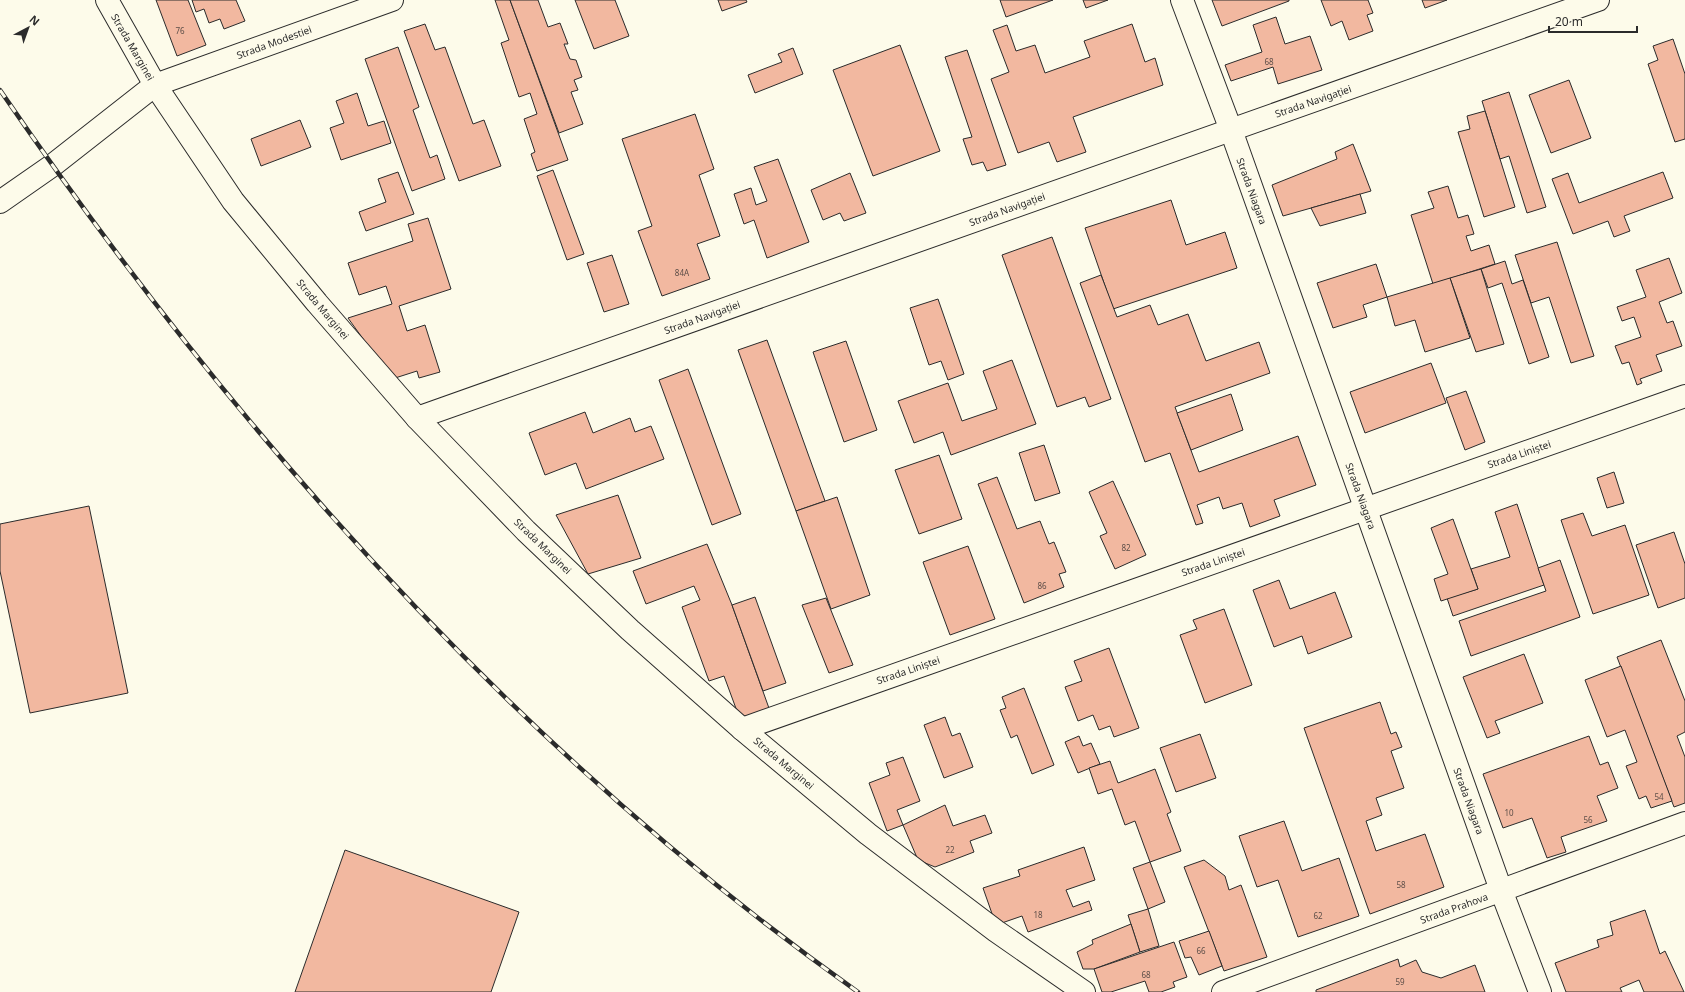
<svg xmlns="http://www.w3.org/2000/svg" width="1685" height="992" viewBox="0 0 1685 992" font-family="'Noto Sans',sans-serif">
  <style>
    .building { fill: #f2b8a0; stroke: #2b2b2b }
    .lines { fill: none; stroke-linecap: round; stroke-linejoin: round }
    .minor-casing { stroke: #2b2b2b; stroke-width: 24 }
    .minor { stroke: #fdfbea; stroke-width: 22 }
    .rail-casing { stroke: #2b2b2b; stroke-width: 4.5 }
    .rail { stroke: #fdfbea; stroke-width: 3; stroke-dasharray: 9; stroke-linecap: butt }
    .labels { text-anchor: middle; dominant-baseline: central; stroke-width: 3; stroke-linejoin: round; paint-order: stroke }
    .number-label { font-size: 8px; fill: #5d4e48 }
    .street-label { font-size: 10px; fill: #2b2b2b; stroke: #fdfbea }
  </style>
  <rect width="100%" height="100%" fill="#fdfbea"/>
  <g class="building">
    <polygon points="156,0 188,0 206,45 177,56"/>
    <polygon points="192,0 236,0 245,21 224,29 220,19 209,23 204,9 196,12"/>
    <polygon points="495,0 510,0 568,160 537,171 531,154 535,152 524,119 537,114 530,93 519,97 501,43 509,40"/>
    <polygon points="510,0 538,0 548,27 560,23 568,44 564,44 570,59 576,60 582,77 574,80 578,90 571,92 583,124 559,133"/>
    <polygon points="575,0 615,0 629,36 594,49"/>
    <polygon points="718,0 746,0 747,2 722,11"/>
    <polygon points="1000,0 1053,0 1006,17"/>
    <polygon points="1083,0 1108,0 1086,8"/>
    <polygon points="1212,0 1289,0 1289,1 1222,26"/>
    <polygon points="1321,0 1368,0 1373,13 1367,15 1373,31 1349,40 1342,21 1331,26"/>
    <polygon points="1422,0 1447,0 1425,8"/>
    <polygon points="1276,17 1285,44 1310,36 1322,70 1278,84 1273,67 1231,81 1225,65 1262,52 1253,25"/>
    <polygon points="425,24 435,50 445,47 473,124 484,120 501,166 459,181 404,31"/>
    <polygon points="1132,24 1145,62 1155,58 1163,85 1073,117 1086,152 1057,162 1049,142 1018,153 991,79 1009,72 993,30 1007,25 1016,51 1035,45 1045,73 1090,57 1084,41"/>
    <polygon points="1673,39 1685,74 1685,139 1675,142 1648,64 1658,60 1653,46"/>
    <polygon points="900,45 940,151 873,176 833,70"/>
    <polygon points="398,47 419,107 413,110 430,158 437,155 445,179 412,191 365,59"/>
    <polygon points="793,48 803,74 755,93 748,75 782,62 778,54"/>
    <polygon points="967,50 1006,165 987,171 983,162 972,165 963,139 972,137 945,57"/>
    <polygon points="1569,80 1591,138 1551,153 1529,95"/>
    <polygon points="1509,92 1546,207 1527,213 1509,156 1500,159 1482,101"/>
    <polygon points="357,93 368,126 384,121 391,143 341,160 330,128 344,123 336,101"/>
    <polygon points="1485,111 1515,207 1484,217 1458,132 1470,129 1467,116"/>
    <polygon points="695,114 714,169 699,175 720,236 697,244 710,279 662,296 638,231 652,226 622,139"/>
    <polygon points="300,120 311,147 261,166 251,139"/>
    <polygon points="1353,144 1371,191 1283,216 1272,185 1337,159 1335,152"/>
    <polygon points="778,159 809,242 767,258 754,220 744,224 734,194 751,188 756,205 767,201 754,167"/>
    <polygon points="553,170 584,254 567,260 537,176"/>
    <polygon points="398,172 414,214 366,231 359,212 386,202 378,179"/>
    <polygon points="1663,172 1673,198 1624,216 1630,231 1614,237 1608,221 1573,234 1552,179 1568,173 1579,203"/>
    <polygon points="850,173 866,213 844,221 840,213 823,220 811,190"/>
    <polygon points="1448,186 1458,218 1468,215 1474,234 1466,236 1471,251 1489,245 1495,264 1433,284 1411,215 1434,208 1428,192"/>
    <polygon points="1360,194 1366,213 1320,226 1311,208"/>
    <polygon points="1171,200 1186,245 1225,232 1237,268 1113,309 1085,228"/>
    <polygon points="428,218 451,289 399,306 407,331 425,325 440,372 419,378 417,371 392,379 348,318 392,304 386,286 359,295 348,263 413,241 408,224"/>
    <polygon points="1052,237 1111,399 1089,407 1085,397 1057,407 1002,255"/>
    <polygon points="1557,242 1594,356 1571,363 1549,297 1531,303 1515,255"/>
    <polygon points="612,255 629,304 604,312 587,263"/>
    <polygon points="1669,258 1682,293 1659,302 1667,323 1673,321 1682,346 1656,355 1662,371 1640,379 1642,383 1637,385 1629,362 1622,364 1615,346 1641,337 1634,317 1622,321 1617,307 1646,297 1636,270"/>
    <polygon points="1505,261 1512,284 1523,280 1549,357 1529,364 1502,283 1488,288 1481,269"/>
    <polygon points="1376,264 1387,297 1363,305 1367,317 1333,328 1317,283"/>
    <polygon points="1481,269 1504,344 1476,352 1450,278"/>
    <polygon points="1101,275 1117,317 1150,305 1158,325 1188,314 1206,361 1259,342 1270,373 1175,407 1199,472 1298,436 1316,485 1274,500 1280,516 1250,527 1242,503 1223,509 1219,497 1197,505 1203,523 1196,525 1170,453 1145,462 1080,283"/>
    <polygon points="1450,278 1470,338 1425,352 1415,320 1395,326 1387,297"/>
    <polygon points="938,299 964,374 948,380 941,361 929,365 910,308"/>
    <polygon points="767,340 825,501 796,511 738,350"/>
    <polygon points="846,341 877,430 844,442 813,352"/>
    <polygon points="1012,360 1036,424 951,455 943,432 914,443 898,401 948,383 962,421 997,409 983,371"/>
    <polygon points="1431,363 1446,403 1365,433 1350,392"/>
    <polygon points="688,369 741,514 712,525 659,380"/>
    <polygon points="1466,391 1485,442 1465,450 1446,398"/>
    <polygon points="1231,394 1243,430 1191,450 1177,413"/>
    <polygon points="585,412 593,433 630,418 635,432 651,426 664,459 586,489 576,463 545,475 529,433"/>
    <polygon points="1044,445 1060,493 1035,501 1019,453"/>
    <polygon points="939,455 962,519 919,534 895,470"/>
    <polygon points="1614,472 1624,503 1607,508 1597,478"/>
    <polygon points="997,477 1017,529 1040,521 1049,544 1054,542 1066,572 1059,574 1064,587 1024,603 978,484"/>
    <polygon points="1113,481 1146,555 1115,569 1100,536 1107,533 1089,492"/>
    <polygon points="618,495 641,558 588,574 556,515"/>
    <polygon points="837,497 870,595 831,609 796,511"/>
    <polygon points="1517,504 1544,585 1453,616 1447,598 1478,589 1471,569 1510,557 1495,512"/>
    <polygon points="89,506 128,693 30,713 0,571 0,524"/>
    <polygon points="1583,513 1592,536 1625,525 1649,595 1593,614 1561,520"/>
    <polygon points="1453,519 1478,589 1441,601 1434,579 1448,574 1431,528"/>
    <polygon points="1674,532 1685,564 1685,598 1658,608 1636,545"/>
    <polygon points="707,544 732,605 770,711 741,722 724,676 709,681 682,607 700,600 694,586 646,604 633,571"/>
    <polygon points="968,546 995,619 950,635 923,562"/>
    <polygon points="1560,560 1580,617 1471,656 1459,621 1546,591 1538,568"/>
    <polygon points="1279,580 1290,609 1335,592 1352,637 1308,654 1302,636 1274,647 1253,590"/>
    <polygon points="755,597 786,683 763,691 732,605"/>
    <polygon points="826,598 853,665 829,673 802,605"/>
    <polygon points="1224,609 1252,685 1205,703 1180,635 1197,629 1193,620"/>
    <polygon points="1661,640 1685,701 1685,732 1677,736 1685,757 1685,803 1674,807 1617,657"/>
    <polygon points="1109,648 1139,728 1114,737 1110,726 1099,730 1093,715 1078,721 1065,687 1082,681 1074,661"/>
    <polygon points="1524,654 1543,703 1495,721 1500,733 1487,738 1463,677"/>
    <polygon points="1621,666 1672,801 1651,808 1646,796 1639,799 1626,766 1637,762 1625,730 1607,737 1585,680"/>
    <polygon points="1024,688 1054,765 1032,774 1017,735 1011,738 1000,710 1006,708 1002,697"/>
    <polygon points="1380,702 1391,734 1396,732 1402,747 1391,751 1404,788 1376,798 1382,815 1366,821 1376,851 1425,834 1444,887 1370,914 1304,728"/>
    <polygon points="945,717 952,736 960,733 973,767 944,778 924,725"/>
    <polygon points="1200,734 1216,778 1176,792 1160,748"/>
    <polygon points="1079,736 1083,746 1091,743 1100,764 1078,773 1065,742"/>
    <polygon points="1589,736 1600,765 1608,762 1618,788 1597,796 1607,821 1561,837 1566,852 1547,858 1532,818 1503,828 1483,774"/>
    <polygon points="903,757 920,801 897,810 903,825 887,831 869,783 890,775 886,763"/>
    <polygon points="1110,761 1118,783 1155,769 1171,812 1167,814 1181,851 1150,862 1135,821 1125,825 1112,789 1098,794 1089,768"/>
    <polygon points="945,805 953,826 985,815 992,833 970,841 974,852 935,867 918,860 903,825"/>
    <polygon points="1284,821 1302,871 1339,858 1359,916 1298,937 1278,880 1257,887 1239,836"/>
    <polygon points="1084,847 1095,880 1066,890 1073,907 1089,901 1092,910 1028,932 1022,916 996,925 983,888 1020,876 1018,870"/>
    <polygon points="345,850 519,912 491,992 295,992"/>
    <polygon points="1204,860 1225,876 1229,890 1241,885 1267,957 1224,971 1184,867"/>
    <polygon points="1150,862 1165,902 1148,909 1133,868"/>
    <polygon points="1148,909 1159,946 1140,952 1128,915"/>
    <polygon points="1645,910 1660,954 1665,951 1684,992 1644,992 1639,980 1620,988 1622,992 1566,992 1555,963 1599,947 1597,940 1613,935 1610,922"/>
    <polygon points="1131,924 1140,952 1094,969 1083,969 1077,952 1093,944 1092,940"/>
    <polygon points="1209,931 1222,966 1199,975 1191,957 1185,958 1179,941"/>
    <polygon points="1174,942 1187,977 1173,982 1175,987 1161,992 1149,992 1145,981 1111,992 1102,992 1094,969"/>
    <polygon points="1398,959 1400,967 1416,960 1422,972 1441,978 1475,965 1485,992 1316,992 1316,990"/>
  </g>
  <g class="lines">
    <g class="minor-casing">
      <g id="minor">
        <polyline points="107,0 155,85 233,201 317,303 417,418 526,531 630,630 742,729 868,834 996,931 1084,992"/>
        <polyline points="1182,0 1231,130 1501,890 1540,992"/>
        <polyline points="0,202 53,165 155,85 392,0"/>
        <polyline points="417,418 1598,0"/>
        <polyline points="742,729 1685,396"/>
        <polyline points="1223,992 1685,823"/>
      </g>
    </g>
    <use href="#minor" class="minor"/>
    <g class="rail-casing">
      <path id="rail" d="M0,90C235,433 517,751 858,992"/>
    </g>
    <use href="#rail" class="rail"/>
  </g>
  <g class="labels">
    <g class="number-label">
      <text x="180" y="30">76</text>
      <text x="1269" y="61">68</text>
      <text x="682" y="272">84A</text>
      <text x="1126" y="547">82</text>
      <text x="1042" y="585">86</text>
      <text x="1659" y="796">54</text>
      <text x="1509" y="812">10</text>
      <text x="1588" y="819">56</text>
      <text x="950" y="849">22</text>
      <text x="1401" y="884">58</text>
      <text x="1038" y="914">18</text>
      <text x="1318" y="915">62</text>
      <text x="1201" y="950">66</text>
      <text x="1146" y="974">68</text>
      <text x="1400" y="981">59</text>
    </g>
    <g class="street-label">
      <text transform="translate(274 42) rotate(-20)">Strada Modestiei</text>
      <text transform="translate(133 47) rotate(60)">Strada Marginei</text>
      <text transform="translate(1313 101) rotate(-19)">Strada Navigației</text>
      <text transform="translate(1252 191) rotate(70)">Strada Niagara</text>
      <text transform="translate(1007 209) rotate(-20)">Strada Navigației</text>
      <text transform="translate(323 309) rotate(50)">Strada Marginei</text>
      <text transform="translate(702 317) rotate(-20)">Strada Navigației</text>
      <text transform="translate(1519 454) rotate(-19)">Strada Liniștei</text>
      <text transform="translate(1361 496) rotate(70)">Strada Niagara</text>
      <text transform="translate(543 546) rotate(44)">Strada Marginei</text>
      <text transform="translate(1213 562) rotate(-19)">Strada Liniștei</text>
      <text transform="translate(908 670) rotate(-19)">Strada Liniștei</text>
      <text transform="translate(784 763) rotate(40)">Strada Marginei</text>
      <text transform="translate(1469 801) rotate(70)">Strada Niagara</text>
      <text transform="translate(1454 908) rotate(-20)">Strada Prahova</text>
    </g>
  </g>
  <g transform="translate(28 28) rotate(41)" stroke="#fdfbea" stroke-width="3" paint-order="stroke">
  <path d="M0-3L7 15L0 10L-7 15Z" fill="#2b2b2b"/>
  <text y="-6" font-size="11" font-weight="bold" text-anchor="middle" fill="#2b2b2b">N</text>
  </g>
  <path d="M1549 26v6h88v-6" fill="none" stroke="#2b2b2b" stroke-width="2"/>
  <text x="1555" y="26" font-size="12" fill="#2b2b2b" stroke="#fdfbea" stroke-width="3" paint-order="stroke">20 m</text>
</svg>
